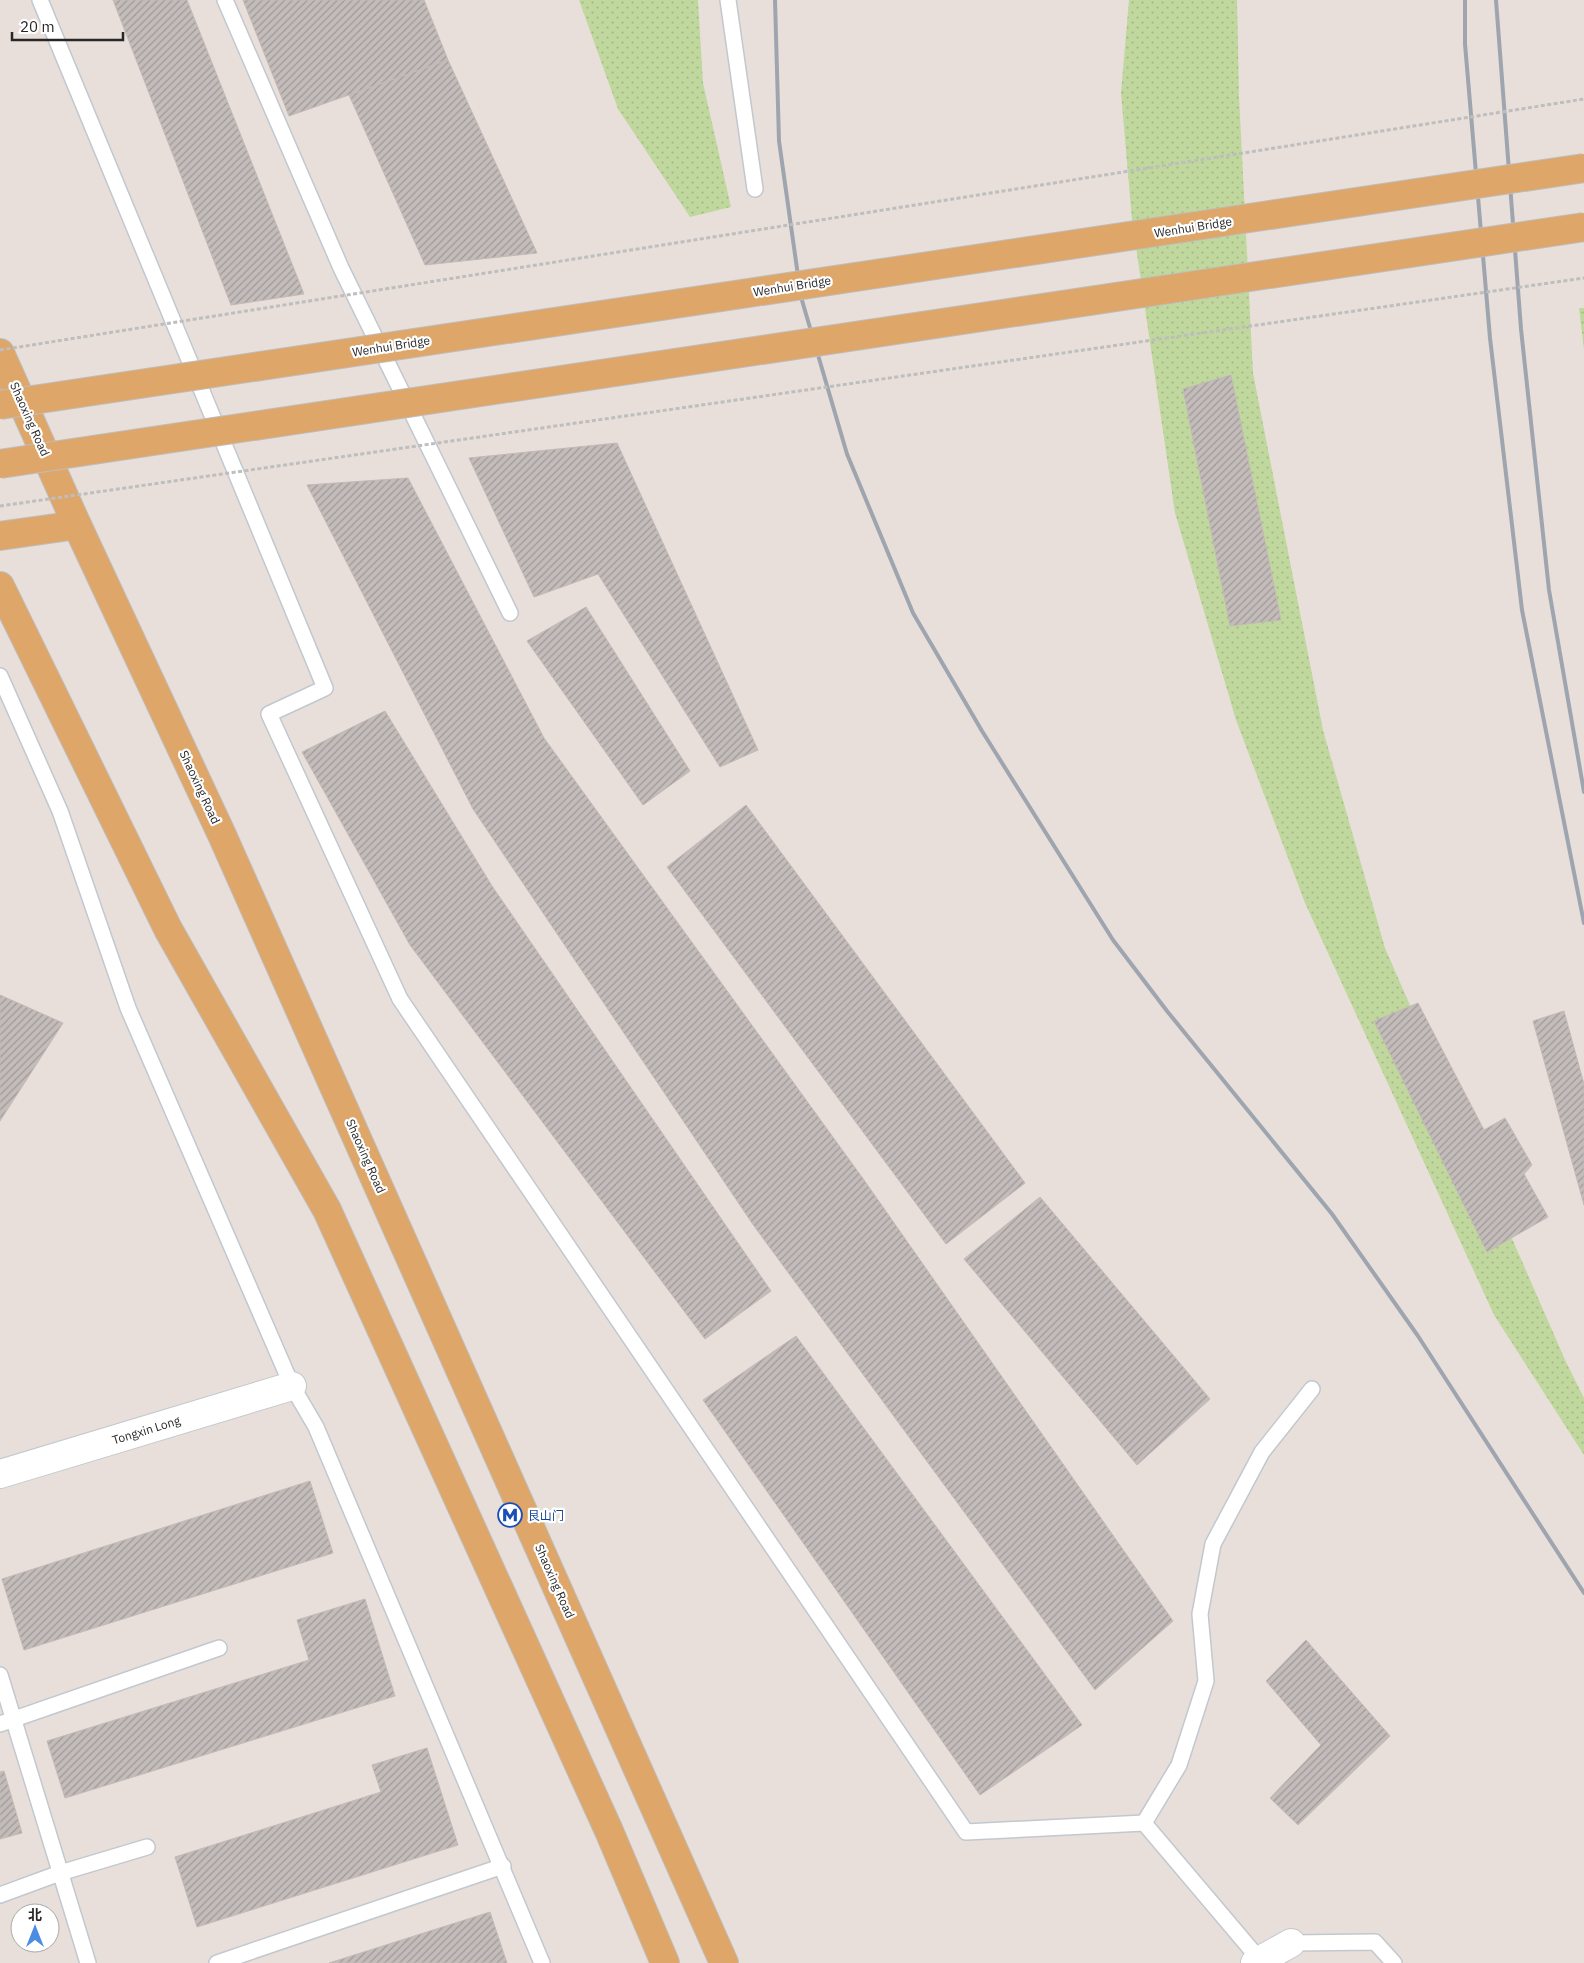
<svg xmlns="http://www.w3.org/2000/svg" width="1584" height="1963" viewBox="0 0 1584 1963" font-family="'IBM Plex Sans','Noto Sans SC',sans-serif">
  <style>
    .green { fill: url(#green-dots) }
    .building { fill: url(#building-hatch); stroke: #c3bab4 }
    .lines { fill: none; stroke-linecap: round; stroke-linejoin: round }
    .lane-casing { stroke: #c2c8cf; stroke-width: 18 }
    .street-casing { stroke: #c2c8cf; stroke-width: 30 }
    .primary-casing { stroke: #bebebe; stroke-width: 30 }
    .lane { stroke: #fff; stroke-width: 15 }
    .street { stroke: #fff; stroke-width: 28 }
    .primary { stroke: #dea669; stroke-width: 28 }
    .rail { stroke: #9ea5af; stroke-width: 4 }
    .primary-bridge-casing { stroke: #bebebe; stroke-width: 30; stroke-linecap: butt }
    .path-bridge { stroke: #bebebe; stroke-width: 3; stroke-dasharray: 4 2.5; stroke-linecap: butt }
    .primary-bridge { stroke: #dea669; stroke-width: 28 }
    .labels { text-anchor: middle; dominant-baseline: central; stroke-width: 4.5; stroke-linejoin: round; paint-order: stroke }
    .street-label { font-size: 12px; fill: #272727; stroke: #fff }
    .transit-label { font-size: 12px; fill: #164399; stroke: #fff; text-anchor: start }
  </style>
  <defs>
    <pattern id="green-dots" width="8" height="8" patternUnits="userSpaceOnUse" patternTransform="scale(1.25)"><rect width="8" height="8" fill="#c0d89d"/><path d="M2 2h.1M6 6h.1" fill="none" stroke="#a5b987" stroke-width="1.8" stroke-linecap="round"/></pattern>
    <pattern id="building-hatch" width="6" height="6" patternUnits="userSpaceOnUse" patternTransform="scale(1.25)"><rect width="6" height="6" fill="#c3bcba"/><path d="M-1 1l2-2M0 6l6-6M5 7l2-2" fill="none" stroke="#9e9997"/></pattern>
  </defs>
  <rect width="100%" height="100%" fill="#e8dfda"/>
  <g class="green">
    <polygon points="579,0 698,0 703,83 731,207 690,217 618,109"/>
    <polygon points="1129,0 1237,0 1239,96 1253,373 1323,730 1385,948 1566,1362 1584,1398 1584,1455 1494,1315 1305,903 1236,720 1175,513 1132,220 1121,93"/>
    <polygon points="1579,308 1584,308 1584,349"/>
  </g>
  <g class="building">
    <polygon points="113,0 187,0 304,294 231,305"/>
    <polygon points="243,0 424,0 448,60 289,116"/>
    <polygon points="448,60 537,253 425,265 349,95"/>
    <polygon points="1231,375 1281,620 1230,626 1183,389"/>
    <polygon points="617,443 758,750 720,767 598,574 534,597 469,458"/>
    <polygon points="408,478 544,738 864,1180 1173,1621 1095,1690 754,1226 473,809 307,485"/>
    <polygon points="586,607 690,771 643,805 527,641"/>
    <polygon points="385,711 492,886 771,1291 705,1339 410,945 302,752"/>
    <polygon points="746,805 1025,1183 946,1244 667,867"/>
    <polygon points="0,995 63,1023 0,1121"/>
    <polygon points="1418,1003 1484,1130 1505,1118 1532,1165 1524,1174 1548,1217 1487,1252 1374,1021"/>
    <polygon points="1564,1011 1584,1084 1584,1205 1533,1021"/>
    <polygon points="1040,1197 1210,1399 1137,1465 964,1259"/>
    <polygon points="796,1336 1082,1725 980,1795 703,1400"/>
    <polygon points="310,1481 333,1553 24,1650 2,1579"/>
    <polygon points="365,1599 395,1696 65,1798 47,1741 309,1660 297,1620"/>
    <polygon points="1306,1640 1390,1736 1298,1825 1270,1798 1321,1745 1266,1681"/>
    <polygon points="427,1748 458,1845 197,1927 175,1857 381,1792 372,1765"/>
    <polygon points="4,1771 22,1833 0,1839 0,1772"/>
    <polygon points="490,1912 507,1963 329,1963"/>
  </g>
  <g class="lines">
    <g class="lane-casing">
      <g id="lane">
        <polyline points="40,0 325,688 269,714 400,999 966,1832 1144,1823"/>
        <polyline points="225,0 341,268 510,613"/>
        <polyline points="728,0 755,189"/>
        <polyline points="0,676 60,811 128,1008 292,1386 316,1427 542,1963"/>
        <polyline points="0,1675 88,1963"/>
        <polyline points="0,1724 219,1648"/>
        <polyline points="0,1895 60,1873 147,1847"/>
        <polyline points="1291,1943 1375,1942 1394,1963"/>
        <polyline points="1260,1960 1144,1823 1179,1765 1206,1681 1200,1614 1213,1544 1262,1452 1312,1389"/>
        <polyline points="217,1963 503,1866"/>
      </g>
    </g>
    <g class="street-casing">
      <g id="street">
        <polyline points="0,1474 292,1386"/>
        <polyline points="1255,1963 1291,1943"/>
      </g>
    </g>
    <g class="primary-casing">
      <g id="primary">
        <polyline points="0,353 77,525 222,835 724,1963"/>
        <polyline points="0,536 77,525"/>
        <polyline points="0,586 168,929 327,1210 609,1831 665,1963"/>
      </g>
    </g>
    <use href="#lane" class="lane"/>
    <use href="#street" class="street"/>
    <use href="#primary" class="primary"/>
    <g class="rail">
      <polyline points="775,0 779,141 801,297 847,454 913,613 982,731 1113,940 1167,1011 1332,1214 1418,1336 1584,1593"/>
      <polyline points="1465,0 1465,44 1490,338 1522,610 1584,923"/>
      <polyline points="1496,0 1521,329 1549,590 1584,792"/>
    </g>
    <g class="primary-bridge-casing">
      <g id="primary-bridge">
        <polyline points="0,405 1584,168"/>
        <polyline points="0,464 1584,227"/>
      </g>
    </g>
    <g class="path-bridge">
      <polyline points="0,350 1584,99"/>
      <polyline points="0,506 1584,278"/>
    </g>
    <use href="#primary-bridge" class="primary-bridge"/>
  </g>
  <defs>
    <g id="metro-ring" transform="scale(1.25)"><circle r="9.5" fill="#fff" stroke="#1a4fb4" stroke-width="1.5"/><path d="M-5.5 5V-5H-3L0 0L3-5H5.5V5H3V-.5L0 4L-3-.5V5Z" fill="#1a4fb4"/></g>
  </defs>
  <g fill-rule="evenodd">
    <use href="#metro-ring" x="510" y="1515"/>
  </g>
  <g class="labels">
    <g class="street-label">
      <text transform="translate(1193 227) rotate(-9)">Wenhui Bridge</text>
      <text transform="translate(792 286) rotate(-9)">Wenhui Bridge</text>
      <text transform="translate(391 346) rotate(-9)">Wenhui Bridge</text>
      <text transform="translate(30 419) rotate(66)">Shaoxing Road</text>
      <text transform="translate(200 787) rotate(65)">Shaoxing Road</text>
      <text transform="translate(366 1156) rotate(66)">Shaoxing Road</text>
      <text transform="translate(146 1430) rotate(-17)">Tongxin Long</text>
      <text transform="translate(555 1581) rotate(66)">Shaoxing Road</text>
    </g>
    <g class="transit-label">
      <text x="528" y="1515">艮山门</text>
    </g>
  </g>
  <g transform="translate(35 1928)"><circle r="24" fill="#ffffff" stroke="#a9a9a9"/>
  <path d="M0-4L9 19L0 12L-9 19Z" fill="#4c8de3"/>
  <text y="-8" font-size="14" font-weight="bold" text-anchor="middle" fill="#272727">北</text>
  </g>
  <path d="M12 32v8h111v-8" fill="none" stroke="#272727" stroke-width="2.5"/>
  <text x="20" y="32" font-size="15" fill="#272727" stroke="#ffffff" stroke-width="4" paint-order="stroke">20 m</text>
</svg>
